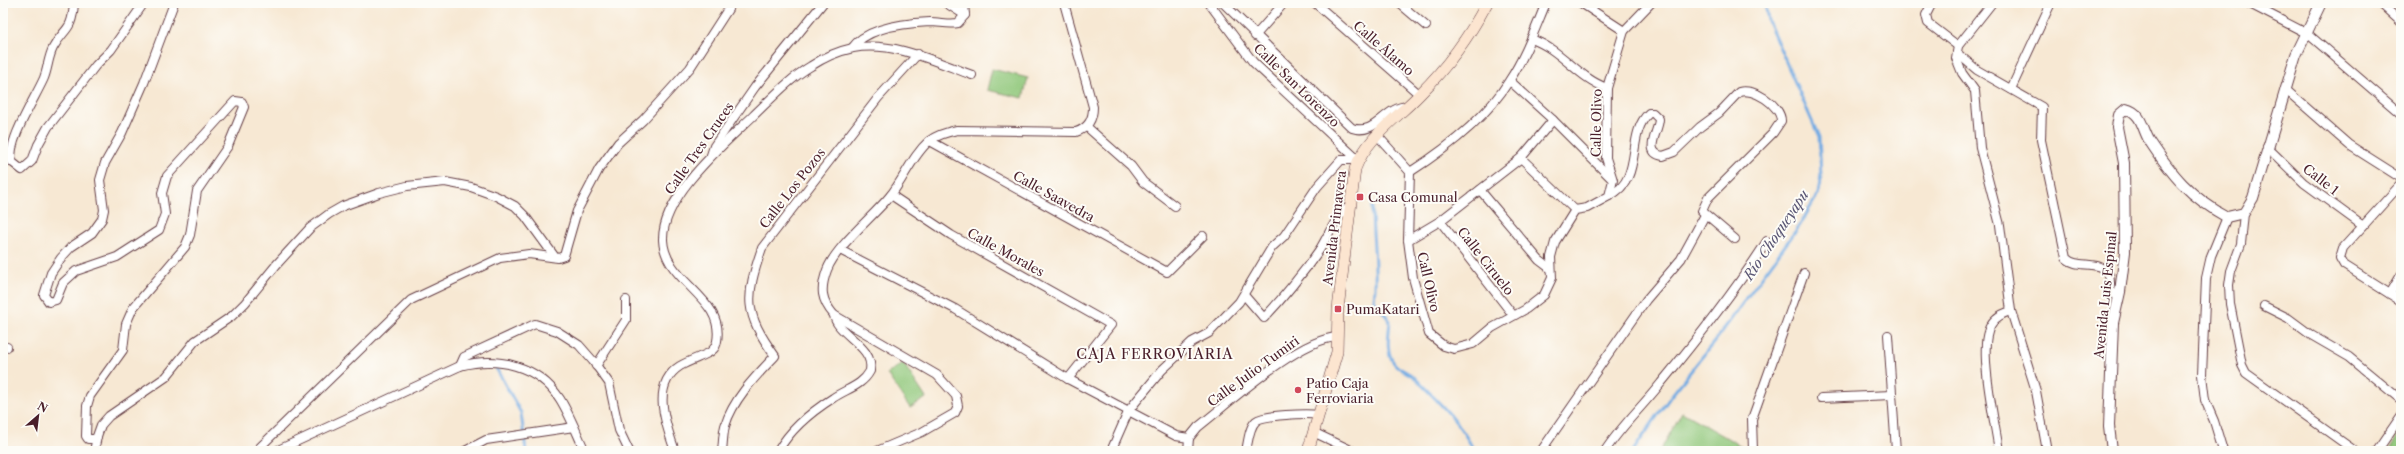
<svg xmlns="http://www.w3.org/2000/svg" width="2404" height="454" viewBox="0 0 2404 454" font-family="'Libre Caslon Text',serif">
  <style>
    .green { fill: #91c87b; stroke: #6e7453 }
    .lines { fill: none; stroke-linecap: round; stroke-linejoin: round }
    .stream { stroke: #74ace3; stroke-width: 3 }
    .minor-casing { stroke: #643d44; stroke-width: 10 }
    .tertiary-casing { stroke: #643d44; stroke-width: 12 }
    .secondary-casing { stroke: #643d44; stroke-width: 12 }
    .minor { stroke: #fff; stroke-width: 8 }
    .tertiary { stroke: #fff; stroke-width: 10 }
    .secondary { stroke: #fce5d0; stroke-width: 11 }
    .poi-dot { fill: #d1495b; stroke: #fdfcf7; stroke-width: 1.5 }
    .labels { text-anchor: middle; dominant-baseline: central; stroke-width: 4; stroke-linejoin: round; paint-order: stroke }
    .street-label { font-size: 13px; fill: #4a1f2b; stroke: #fdfcf7 }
    .poi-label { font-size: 13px; fill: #4a1f2b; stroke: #fdfcf7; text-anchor: start }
    .water-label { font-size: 14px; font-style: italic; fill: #5b5775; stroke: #fdfcf7 }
    .neighbourhood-label { font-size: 14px; letter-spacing: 1px; fill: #4a1f2b; stroke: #fdfcf7 }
  </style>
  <rect width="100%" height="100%" fill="#fdfcf7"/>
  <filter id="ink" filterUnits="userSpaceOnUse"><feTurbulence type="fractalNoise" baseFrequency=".025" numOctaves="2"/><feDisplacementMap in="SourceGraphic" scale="8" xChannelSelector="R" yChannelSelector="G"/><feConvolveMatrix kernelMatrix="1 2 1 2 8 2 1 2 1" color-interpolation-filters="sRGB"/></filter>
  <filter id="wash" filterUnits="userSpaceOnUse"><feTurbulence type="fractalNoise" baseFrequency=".012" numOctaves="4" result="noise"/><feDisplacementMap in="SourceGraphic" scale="16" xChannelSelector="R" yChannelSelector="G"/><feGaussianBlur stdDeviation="0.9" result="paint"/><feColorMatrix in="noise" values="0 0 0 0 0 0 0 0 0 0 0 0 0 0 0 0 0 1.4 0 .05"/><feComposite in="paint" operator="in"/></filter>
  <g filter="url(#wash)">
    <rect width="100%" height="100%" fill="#f7e8d3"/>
    <g class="green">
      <polygon points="992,69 1028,78 1023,98 987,90"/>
      <polygon points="903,363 926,398 910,408 887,374"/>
      <polygon points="1682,412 1750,451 1660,451"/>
      <polygon points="2401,431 2401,451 2388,451"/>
    </g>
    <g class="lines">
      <g class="stream">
        <path d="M1372,207C1372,238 1378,270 1374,300L1390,321C1389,333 1385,352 1394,363C1398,369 1408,372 1414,377C1435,398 1461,423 1474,451"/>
        <polyline points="495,366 521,413 526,451"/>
        <polyline points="1633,451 1671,396 1718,337 1800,225 1818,194 1821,175 1819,137 1768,21 1765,3"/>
      </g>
    </g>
  </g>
  <g filter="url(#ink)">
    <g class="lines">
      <g class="minor-casing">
        <g id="minor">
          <path d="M74,3C72,33 64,27 53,48C48,58 48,68 44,78C36,97 6,142 12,162L22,170L32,161L38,145L48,127L96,65L111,50L144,3"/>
          <polyline points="174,3 144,83 122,133 105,163 100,180 104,210 102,219 92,233 71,247 61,258 51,273 44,295 49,302 56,300 63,283 76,271 117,257 159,230 165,214 162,193 167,176 235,101 242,102 244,107 228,146 197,191 190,235 185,247 133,308 126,324 123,350 90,396 87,406 86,436 88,439 96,439 101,425 109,416 166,377 195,341 232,316 245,303 277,264 310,228 329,214 343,206 379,193 407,186 445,182 471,187 496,196 515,206 525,216 555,257"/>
          <polyline points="946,3 965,15"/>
          <polyline points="1209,3 1253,62 1358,160"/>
          <path d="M1223,3L1352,128C1377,136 1383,107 1408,106"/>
          <polyline points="1315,3 1420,95"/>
          <polyline points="1399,3 1426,26"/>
          <polyline points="1581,3 1624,31"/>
          <polyline points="1932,3 1926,15 1928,23 1958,46"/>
          <polyline points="1992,3 1958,46 1956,58 1962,73 1975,91 1980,148 2000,225 2011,311 2036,391 2047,451"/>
          <polyline points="2248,3 2308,34 2401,114"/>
          <polyline points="2380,3 2401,22"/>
          <polyline points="1255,36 1284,3"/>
          <path d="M1531,39C1561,49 1578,78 1607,88"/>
          <path d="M852,48C867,27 906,23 930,22C940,22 949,25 958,23L965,15L964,3"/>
          <path d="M1957,53L1977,70L2042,107L2041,140L2066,258C2078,270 2099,258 2109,275C2111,280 2109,285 2111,291L2119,298"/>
          <polyline points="1510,81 1553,120 1611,178"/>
          <polyline points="2011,89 2051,3"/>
          <polyline points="2285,89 2349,145 2401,178"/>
          <polyline points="1087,127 1131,166 1143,182 1175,206"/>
          <polyline points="1377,135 1410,172"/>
          <polyline points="930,141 1167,272 1203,236"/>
          <polyline points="2267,147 2304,183 2363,226"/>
          <polyline points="711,155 714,146 755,87 823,3"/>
          <polyline points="1521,158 1575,210"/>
          <polyline points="1410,172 1408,240 1413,278 1429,334 1444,346 1454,349 1473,344 1492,328 1526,309 1544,295 1552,278 1551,257 1555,242 1575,210 1587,208 1609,196 1613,180 1606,158 1607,88 1624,31 1651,3"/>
          <path d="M1410,172C1446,149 1487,117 1509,81C1525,57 1535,29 1546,3"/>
          <polyline points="2401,184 2343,248 2340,258 2344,265 2401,301"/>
          <polyline points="1480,190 1539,260 1551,269"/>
          <polyline points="891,195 951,235 1111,325 1068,379"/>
          <path d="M1609,196C1645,179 1625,135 1649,113H1653L1659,119C1659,131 1642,153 1663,156L1674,152L1700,127L1719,113L1739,92C1753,87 1781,105 1781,121L1773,133L1708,198L1702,211L1735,239"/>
          <polyline points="2244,213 2241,244 2231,271 2229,285 2230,304 2242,365 2246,373 2355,451"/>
          <polyline points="1440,221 1513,315"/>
          <polyline points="1408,240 1440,221 1521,158 1553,120"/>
          <polyline points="840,250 955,309 1068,379 1176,436 1189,438"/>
          <polyline points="2390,294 2401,275"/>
          <path d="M1244,295L1264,318C1284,297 1303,273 1320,249C1330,233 1335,216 1351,205"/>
          <polyline points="2264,306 2288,318 2311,335 2349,357 2401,400"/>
          <polyline points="1888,335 1896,451"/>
          <polyline points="3,346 7,347"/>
          <polyline points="460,366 464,357 535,324 557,331 579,345 593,361 609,383 619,430 629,451"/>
          <polyline points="596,366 626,320 626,300"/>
          <polyline points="1821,398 1892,395"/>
          <polyline points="1313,432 1353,451"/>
          <path d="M1189,438L1198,427C1230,402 1299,339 1337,337"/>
          <polyline points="94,451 97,437"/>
          <polyline points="256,451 411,300 500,258 529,254 558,258 564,256 577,211 599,169 618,143 643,120 690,68 732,3"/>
          <path d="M276,451L460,366C497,356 538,365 560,399C570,415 577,434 585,451"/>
          <polyline points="465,451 486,440 574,427"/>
          <path d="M675,451C666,425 650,385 680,366C687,362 695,359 702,356C709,353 716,350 717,341C725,297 665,283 663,240C662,196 724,144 753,116C771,99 789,79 811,66C823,58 839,51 853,48C894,41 934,61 972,75"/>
          <path d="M722,451C723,443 723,434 725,426C733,399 756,376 775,356C744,313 745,298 762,248L878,98L918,54"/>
          <path d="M778,451C791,428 811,412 833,398C846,389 862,386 870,371C875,346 836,334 834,315"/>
          <path d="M877,451L922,432L955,413L958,406L956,396L937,375L834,315C821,300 820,289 827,270C836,246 873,217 890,196C904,179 912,156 929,141C937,135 947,132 957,130L1076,132C1088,128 1093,120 1093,107L1064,3"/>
          <polyline points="1111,451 1129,410 1162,370 1192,342 1209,333 1239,302 1272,247 1284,236 1317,187 1341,160 1358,160"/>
          <polyline points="1188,451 1189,438"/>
          <path d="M1246,451C1248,443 1249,427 1256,421C1263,415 1308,413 1318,415"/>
          <polyline points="1541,451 1646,300 1681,259 1705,215"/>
          <path d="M1605,451C1621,426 1643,406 1661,383C1699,337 1735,291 1767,241"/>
          <polyline points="1753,451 1752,419 1804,273"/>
          <path d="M1999,451C1995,423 1980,357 1988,332C1991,320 2000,314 2011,311"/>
          <polyline points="2223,451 2214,421 2205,400 2202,375 2206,278 2211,256 2227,217"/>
          <polyline points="2377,451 2401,416"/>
        </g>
      </g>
      <g class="tertiary-casing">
        <path id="tertiary" d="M2112,451L2109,426L2113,323L2120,292L2125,252L2124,163L2117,127L2119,115L2126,109C2142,113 2142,128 2149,140C2172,175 2190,197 2227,217L2244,213L2253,198L2296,55L2321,3"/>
      </g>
      <g class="secondary-casing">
        <path id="secondary" d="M1308,451L1337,352L1338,309L1355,169C1367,137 1397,118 1420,94C1447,67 1469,37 1487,3"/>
      </g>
      <use href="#minor" class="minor"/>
      <use href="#tertiary" class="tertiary"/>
      <use href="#secondary" class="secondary"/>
    </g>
  </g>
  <g class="poi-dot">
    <rect x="1356" y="193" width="8" height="8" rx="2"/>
    <rect x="1334" y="305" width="8" height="8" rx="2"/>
    <circle cx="1298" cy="390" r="4"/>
  </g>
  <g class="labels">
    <g class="street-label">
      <text transform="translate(1384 48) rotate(41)">Calle Álamo</text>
      <text transform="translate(1297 85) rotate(44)">Calle San Lorenzo</text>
      <text transform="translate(1596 123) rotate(-89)">Calle Olivo</text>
      <text transform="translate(699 148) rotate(-55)">Calle Tres Cruces</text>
      <text transform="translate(2321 179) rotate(38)">Calle 1</text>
      <text transform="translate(792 188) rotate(-52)">Calle Los Pozos</text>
      <text transform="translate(1054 196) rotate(29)">Calle Saavedra</text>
      <text transform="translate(1334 228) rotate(-83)">Avenida Primavera</text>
      <text transform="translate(1006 252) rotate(29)">Calle Morales</text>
      <text transform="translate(1486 261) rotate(52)">Calle Ciruelo</text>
      <text transform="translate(1429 282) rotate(77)">Call Olivo</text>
      <text transform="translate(2105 295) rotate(-84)">Avenida Luis Espinal</text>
      <text transform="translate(1253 371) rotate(-36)">Calle Julio Tumiri</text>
    </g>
    <g class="poi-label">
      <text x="1368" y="197">Casa Comunal</text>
      <text x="1346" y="309">PumaKatari</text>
      <text x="1306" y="383">Patio Caja<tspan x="1306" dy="15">Ferroviaria</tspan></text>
    </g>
    <g class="water-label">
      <text transform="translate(1776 235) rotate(-56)">Río Choqueyapu</text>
    </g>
    <g class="neighbourhood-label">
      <text x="1155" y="354">CAJA FERROVIARIA</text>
    </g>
  </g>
  <rect width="2404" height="454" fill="none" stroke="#fdfcf7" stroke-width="16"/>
  <g transform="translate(38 416) rotate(28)" stroke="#fdfcf7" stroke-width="3" paint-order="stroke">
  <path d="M0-3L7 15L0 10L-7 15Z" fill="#4a1f2b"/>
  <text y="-6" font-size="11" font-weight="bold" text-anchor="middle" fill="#4a1f2b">N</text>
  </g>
</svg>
